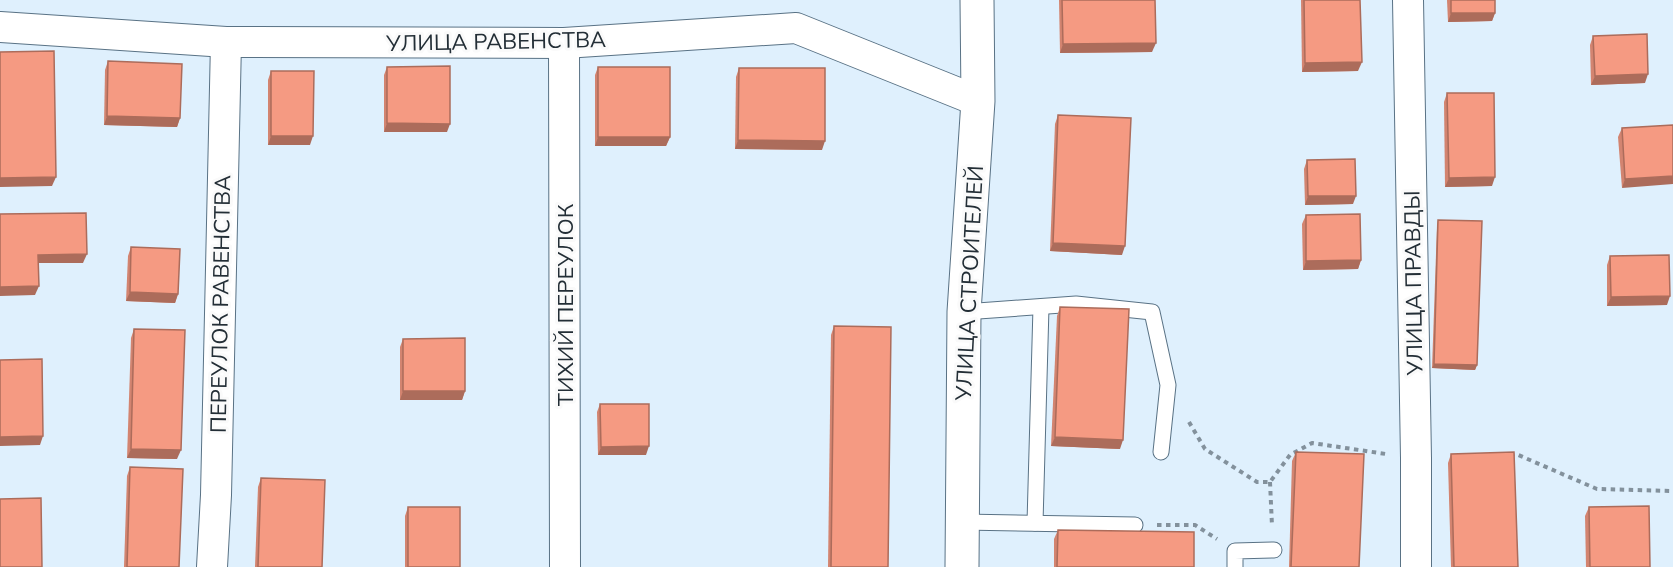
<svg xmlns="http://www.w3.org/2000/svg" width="1673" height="567" viewBox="0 0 1673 567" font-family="Mulish,sans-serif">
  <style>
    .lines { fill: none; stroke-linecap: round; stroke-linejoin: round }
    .service-casing { stroke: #597285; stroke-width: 17 }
    .minor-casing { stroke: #597285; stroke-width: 32 }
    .tertiary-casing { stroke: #597285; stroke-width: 35 }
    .path { stroke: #83919c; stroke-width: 4; stroke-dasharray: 4.5 4.5; stroke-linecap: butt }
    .service { stroke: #fff; stroke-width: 15 }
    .minor { stroke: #fff; stroke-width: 30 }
    .tertiary { stroke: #fff; stroke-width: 33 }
    .wall { fill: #d38470 }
    .shaded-wall { fill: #ac6c5b }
    .building { fill: #f59a82; stroke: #ac6c5b; stroke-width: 1.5 }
    .labels { text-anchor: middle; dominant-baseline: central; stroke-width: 6; stroke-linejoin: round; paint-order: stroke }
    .street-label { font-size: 22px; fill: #232e36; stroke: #fafafa }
  </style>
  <rect width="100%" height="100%" fill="#dff0fd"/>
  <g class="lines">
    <g class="service-casing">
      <g id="service">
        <polyline points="964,312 1076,304 1152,312 1168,385 1161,452"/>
        <polyline points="962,522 1135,525"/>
        <polyline points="1035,523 1041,307"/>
        <polyline points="1235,567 1235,551 1274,550"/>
      </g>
    </g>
    <g class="minor-casing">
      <g id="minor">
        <polyline points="1408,0 1416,458 1416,567"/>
        <polyline points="0,27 226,42 564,43 796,28 978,101"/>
        <polyline points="564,43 565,567"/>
        <polyline points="212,567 216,495 226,42"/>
      </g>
    </g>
    <g class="tertiary-casing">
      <polyline id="tertiary" points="962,567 964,312 978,101 977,0"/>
    </g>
    <g class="path">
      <polyline points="1189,422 1205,449 1257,482 1270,482 1290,455 1312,443 1386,454"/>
      <polyline points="1510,455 1516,454 1597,489 1673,491"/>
      <polyline points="1270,482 1272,526"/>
      <polyline points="1157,525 1195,525 1217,539"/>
    </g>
    <use href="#service" class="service"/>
    <use href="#minor" class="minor"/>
    <use href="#tertiary" class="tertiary"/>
  </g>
  <g class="wall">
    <polygon points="1059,0 1155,0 1152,52 1060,53"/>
    <polygon points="1301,0 1360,0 1358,71 1302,72"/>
    <polygon points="1447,0 1495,0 1495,13 1492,21 1448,22"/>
    <polygon points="1593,36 1645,83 1591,85 1590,45"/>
    <polygon points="108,61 180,118 177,127 104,125 105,70"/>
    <polygon points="387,67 447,132 384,132 384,75"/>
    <polygon points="598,67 670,137 666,146 595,146 595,75"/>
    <polygon points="739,68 822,150 735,149 736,77"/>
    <polygon points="271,71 310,145 268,145 268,80"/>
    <polygon points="1447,93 1492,186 1445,187 1444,102"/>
    <polygon points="1058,115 1122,255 1050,251 1055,124"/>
    <polygon points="1673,125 1622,188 1618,137 1622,128"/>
    <polygon points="1307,160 1353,204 1305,205 1304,169"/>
    <polygon points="1306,215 1361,260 1358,269 1303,270 1302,224"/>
    <polygon points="1438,220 1477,365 1475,370 1432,368 1437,225"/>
    <polygon points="131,247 178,294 175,303 126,301 128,256"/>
    <polygon points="1610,256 1667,305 1607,306 1607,265"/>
    <polygon points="1060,307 1120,449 1051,446 1057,316"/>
    <polygon points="834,326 888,567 828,567 831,335"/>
    <polygon points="134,329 177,459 127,458 131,338"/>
    <polygon points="403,339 465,391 462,400 400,400 400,347"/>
    <polygon points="600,404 646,455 598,455 597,412"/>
    <polygon points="1296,452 1359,567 1289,567 1292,461"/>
    <polygon points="1451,454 1518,567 1451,567 1448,463"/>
    <polygon points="130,467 179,567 124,567 127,476"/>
    <polygon points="261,478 322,567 255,567 258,487"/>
    <polygon points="408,507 460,567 405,567 405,516"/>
    <polygon points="1589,507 1650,567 1586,567 1585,516"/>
    <polygon points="1058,530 1194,567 1054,567 1054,539"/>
  </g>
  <g class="shaded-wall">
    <polygon points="1451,13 1495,13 1492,21 1448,22"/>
    <polygon points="1156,43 1152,52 1060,53 1063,44"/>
    <polygon points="1362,62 1358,71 1302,72 1305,63"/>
    <polygon points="1648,74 1645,83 1591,85 1595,76"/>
    <polygon points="107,116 180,118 177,127 104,125"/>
    <polygon points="387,123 450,124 447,132 384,132"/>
    <polygon points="271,136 313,136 310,145 268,145"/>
    <polygon points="598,137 670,137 666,146 595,146"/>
    <polygon points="738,140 825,141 822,150 735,149"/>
    <polygon points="1673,176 1673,184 1622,188 1625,179"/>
    <polygon points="56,177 52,186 0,187 0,178"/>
    <polygon points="1495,177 1492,186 1445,187 1449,178"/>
    <polygon points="1308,196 1356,196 1353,204 1305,205"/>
    <polygon points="1053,243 1125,246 1122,255 1050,251"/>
    <polygon points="87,254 83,263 35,263 38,255"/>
    <polygon points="1361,260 1358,269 1303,270 1306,261"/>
    <polygon points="39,286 35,295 0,296 0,287"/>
    <polygon points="130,292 178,294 175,303 126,301"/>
    <polygon points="1670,296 1667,305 1607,306 1611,297"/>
    <polygon points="1434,364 1477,365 1475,370 1432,368"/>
    <polygon points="403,391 465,391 462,400 400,400"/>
    <polygon points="43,436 40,445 0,446 0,437"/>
    <polygon points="1055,437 1123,440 1120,449 1051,446"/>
    <polygon points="649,446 646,455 598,455 601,447"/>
    <polygon points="131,449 181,450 177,459 127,458"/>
  </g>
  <g class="building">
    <polygon points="1062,0 1155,0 1156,43 1063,44"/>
    <polygon points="1304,0 1360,0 1362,62 1305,63"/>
    <rect x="1451" y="0" width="44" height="13"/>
    <polygon points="1647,34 1648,74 1595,76 1593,36"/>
    <polygon points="54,51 56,177 0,178 0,52"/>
    <polygon points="108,61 182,64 180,118 107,116"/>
    <polygon points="450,66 450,124 387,123 387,67"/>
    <rect x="598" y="67" width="72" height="70"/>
    <polygon points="739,68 825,68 825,141 738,140"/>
    <polygon points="271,71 314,71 313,136 271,136"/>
    <polygon points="1447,93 1494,93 1495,177 1449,178"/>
    <polygon points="1058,115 1131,118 1125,246 1053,243"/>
    <polygon points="1673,125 1673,176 1625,179 1622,128"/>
    <polygon points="1355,159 1356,196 1308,196 1307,160"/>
    <polygon points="86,213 87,254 38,255 39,286 0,287 0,214"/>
    <polygon points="1360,214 1361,260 1306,261 1306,215"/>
    <polygon points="1438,220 1482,221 1477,365 1434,364"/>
    <polygon points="131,247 180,249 178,294 130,292"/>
    <polygon points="1669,255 1670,296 1611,297 1610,256"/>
    <polygon points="1060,307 1129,309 1123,440 1055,437"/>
    <polygon points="834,326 891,327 888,567 831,567"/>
    <polygon points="134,329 185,330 181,450 131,449"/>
    <polygon points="465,338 465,391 403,391 403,339"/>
    <polygon points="42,359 43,436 0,437 0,360"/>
    <polygon points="600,404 649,404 649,446 601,447"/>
    <polygon points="1296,452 1364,454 1359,567 1291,567"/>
    <polygon points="1514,452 1518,567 1454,567 1451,454"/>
    <polygon points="130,467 183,469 179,567 127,567"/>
    <polygon points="261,478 325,480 322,567 258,567"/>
    <polygon points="41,498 42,567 0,567 0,499"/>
    <polygon points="1649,506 1650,567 1590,567 1589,507"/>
    <rect x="408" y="507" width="52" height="60"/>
    <polygon points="1058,530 1194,532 1194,567 1057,567"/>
  </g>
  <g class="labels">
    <g class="street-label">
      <text transform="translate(496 41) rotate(-1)">УЛИЦА РАВЕНСТВА</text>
      <text transform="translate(969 283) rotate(-87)">УЛИЦА СТРОИТЕЛЕЙ</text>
      <text transform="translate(1413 283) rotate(-91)">УЛИЦА ПРАВДЫ</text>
      <text transform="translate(220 304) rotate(-89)">ПЕРЕУЛОК РАВЕНСТВА</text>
      <text transform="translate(565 305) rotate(-90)">ТИХИЙ ПЕРЕУЛОК</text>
    </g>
  </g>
</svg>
